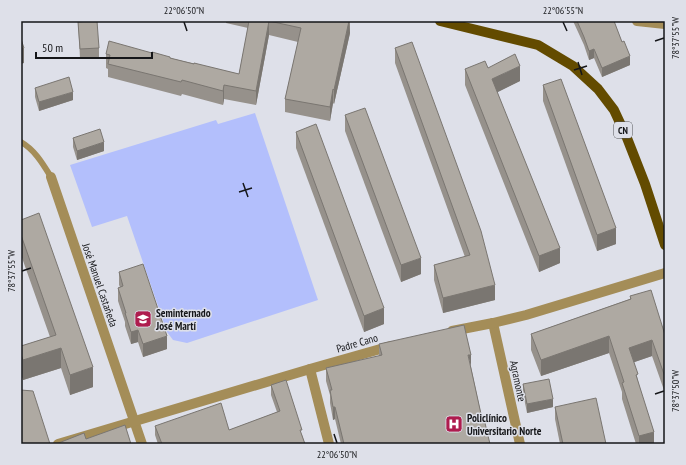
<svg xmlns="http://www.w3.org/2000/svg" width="686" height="465" viewBox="0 0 686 465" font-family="'PT Sans Narrow',sans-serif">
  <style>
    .green { fill: #b3bffc }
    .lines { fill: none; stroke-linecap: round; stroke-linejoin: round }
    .service { stroke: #a48d58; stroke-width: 6 }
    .minor { stroke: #a48d58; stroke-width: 10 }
    .primary { stroke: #634b00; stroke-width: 10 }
    .wall { fill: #96918b }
    .shaded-wall { fill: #7a7671 }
    .building { fill: #aea9a2; stroke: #7a7671 }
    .ticks { fill: none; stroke: #151619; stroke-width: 1.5 }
    .labels { text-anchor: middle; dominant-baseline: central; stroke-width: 3; stroke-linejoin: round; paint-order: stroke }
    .shield { fill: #dee0e9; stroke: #515357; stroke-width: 1 }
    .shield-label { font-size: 10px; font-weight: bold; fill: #151619 }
    .street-label { font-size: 11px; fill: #151619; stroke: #dee0e9 }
    .poi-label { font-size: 11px; font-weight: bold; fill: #151619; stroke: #dee0e9; text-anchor: start }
    .neatline { fill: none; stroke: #151619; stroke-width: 1.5 }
    .ticks-label { font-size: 10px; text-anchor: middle; fill: #151619 }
  </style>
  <rect width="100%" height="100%" fill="#dee0e9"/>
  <polygon class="green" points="255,113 318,300 187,343 173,340 167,332 127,216 92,227 70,165 216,120 218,124"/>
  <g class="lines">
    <path class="service" d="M21,142C35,150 43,164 51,177"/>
    <g class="minor">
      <polyline points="637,21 665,24"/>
      <polyline points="51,177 142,444"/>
      <polyline points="493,323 520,444"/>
      <polyline points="452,331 493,323 526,315 665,273"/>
      <polyline points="310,369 329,444"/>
      <polyline points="58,444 310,369 391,346"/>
    </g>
    <polyline class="primary" points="440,21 538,45 573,66 598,89 614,110 627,138 645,184 665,245"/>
  </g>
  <g class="wall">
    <polygon points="226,21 350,21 350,33 334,104 333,103 330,121 285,112 285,99 298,42 269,35 256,105 224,99 223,105 182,94 181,96 108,77 108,69 106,68 106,54 170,58 239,74 248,28 226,23"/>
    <polygon points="573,21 614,21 630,65 602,77 594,58 589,60 584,45"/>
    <polygon points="78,22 99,48 99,57 80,58"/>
    <polygon points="395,48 495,300 443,313 434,280 434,265 465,257 395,63"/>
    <polygon points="488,68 520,81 497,92 560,263 539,272 465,85 465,69"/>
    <polygon points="543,85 616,244 597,251 543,101"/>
    <polygon points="35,88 73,100 39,111 35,97"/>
    <polygon points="345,115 421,274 401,282 345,131"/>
    <polygon points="296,132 384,324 364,332 296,148"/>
    <polygon points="73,138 104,151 77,160 73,147"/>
    <polygon points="21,220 93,387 70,395 61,368 23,380 21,374 21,346 50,337 21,255"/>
    <polygon points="119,272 167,349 143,357 138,342 131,344 125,326 125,322 118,301 118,288 120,287 119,285"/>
    <polygon points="630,296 665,335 665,393 652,356 634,362 638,381 654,444 636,444 622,399 622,392 609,353 541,376 531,350 531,334 630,299"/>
    <polygon points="379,344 471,367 483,423 490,444 341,444 335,419 333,420 330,403 330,395 326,381 326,368 379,356"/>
    <polygon points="523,384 553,407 527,413 523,393"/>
    <polygon points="271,385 302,435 305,444 158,444 155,435 155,426 229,430 277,412 271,395"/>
    <polygon points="555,407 606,444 560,444 555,419"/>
  </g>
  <g class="shaded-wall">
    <polygon points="269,21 269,35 256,105 256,91"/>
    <polygon points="349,21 350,33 334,104 334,90"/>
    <polygon points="21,48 24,48 24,63 21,64"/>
    <polygon points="594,49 594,58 589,60 589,51"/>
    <polygon points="630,56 630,65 602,77 602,68"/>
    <polygon points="520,66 520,81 492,95 492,79"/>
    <polygon points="224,85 224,99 223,105 223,91"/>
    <polygon points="333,89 333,103 330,121 330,107"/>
    <polygon points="73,92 73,100 39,111 39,102"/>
    <polygon points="104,142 104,151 77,160 77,151"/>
    <polygon points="616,228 616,244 597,251 597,235"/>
    <polygon points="560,248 560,263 539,272 539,256"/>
    <polygon points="421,258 421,274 401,282 401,265"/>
    <polygon points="495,285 495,300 443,313 443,298"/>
    <polygon points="384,308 384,324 364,332 364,316"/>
    <polygon points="138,330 138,342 131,344 131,332"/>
    <polygon points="167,336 167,349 143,357 143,344"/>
    <polygon points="609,336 609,353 541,376 541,360"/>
    <polygon points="652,340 652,356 629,364 629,348"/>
    <polygon points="61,348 61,368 23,380 23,360"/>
    <polygon points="468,355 471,355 471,367"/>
    <polygon points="93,367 93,387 70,395 70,375"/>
    <polygon points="553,399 553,407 527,413 527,404"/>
    <polygon points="333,407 335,407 335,419 333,420"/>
    <polygon points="654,432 654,444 639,444 639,436"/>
  </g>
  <g class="building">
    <polygon points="88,21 97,21 99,48 80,49 78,22"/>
    <polygon points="249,21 349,21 334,90 333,89 330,107 285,99 301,28 269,21 256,91 224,85 223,91 182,80 181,82 108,64 110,55 106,54 109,41 152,53 152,52 170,57 170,58 194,64 194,63 239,74"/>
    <polygon points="577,21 614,21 622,42 624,41 630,56 602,68 594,49 589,51 584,37"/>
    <polygon points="21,39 24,48 21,48"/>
    <polygon points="412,42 481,231 495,285 443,298 434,265 470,255 395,48"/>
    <polygon points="515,54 520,66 492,79 560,248 539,256 465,69 485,61 488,68"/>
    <polygon points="69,77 73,92 39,102 35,88"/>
    <polygon points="561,79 616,228 597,235 543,85"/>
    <polygon points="365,108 421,258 401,265 345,115"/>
    <polygon points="316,124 384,308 364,316 296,132"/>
    <polygon points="100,129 104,142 77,151 73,138"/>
    <polygon points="39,213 93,367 70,375 61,348 23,360 21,354 21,346 56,335 21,235 21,220"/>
    <polygon points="143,264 167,336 143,344 138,330 131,332 125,313 126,313 118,288 123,286 119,272"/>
    <polygon points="651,290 665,335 665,377 652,340 629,348 638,374 636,375 654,432 639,436 622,383 624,382 609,336 541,360 531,334 631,299 630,296"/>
    <polygon points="464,325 471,355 468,355 483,423 485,423 490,444 344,444 335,407 333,407 330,390 332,390 326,368 382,355 379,344"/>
    <polygon points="549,379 553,399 527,404 523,384"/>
    <polygon points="286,380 302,430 300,430 305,444 162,444 155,426 221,403 229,430 280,411 271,385"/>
    <polygon points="21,390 33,391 50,444 21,444"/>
    <polygon points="596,398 606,444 563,444 555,407"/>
    <polygon points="125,425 131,444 56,444 84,433 86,439"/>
  </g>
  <path class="ticks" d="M184,22L187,31M563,22L567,31M655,41L664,38M578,62L582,75M574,70L587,66M243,183L248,197M239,192L252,188M22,271L31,268M655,394L664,391M334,434L337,443"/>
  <defs>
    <g id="school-square" transform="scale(0.9)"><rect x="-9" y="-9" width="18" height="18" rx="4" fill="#ae1c4e" stroke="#dee0e9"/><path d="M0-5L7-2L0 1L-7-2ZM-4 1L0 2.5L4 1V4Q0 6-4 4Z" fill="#fff"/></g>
    <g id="hospital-square" transform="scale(0.9)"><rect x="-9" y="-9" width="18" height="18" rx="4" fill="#ae1c4e" stroke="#dee0e9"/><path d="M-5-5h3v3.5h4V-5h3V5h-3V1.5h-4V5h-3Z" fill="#fff"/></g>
  </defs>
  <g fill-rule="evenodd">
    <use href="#school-square" x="143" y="319"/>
    <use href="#hospital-square" x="454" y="424"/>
  </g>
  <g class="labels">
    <rect class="shield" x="614" y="122" width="18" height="16" rx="3"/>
    <g class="shield-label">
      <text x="623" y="130">CN</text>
    </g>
    <g class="street-label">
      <text transform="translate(100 285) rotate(71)">José Manuel Castañeda</text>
      <text transform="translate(357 343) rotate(-16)">Padre Cano</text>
      <text transform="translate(518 381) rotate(78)">Agramonte</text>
    </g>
    <g class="poi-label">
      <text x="156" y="313">Seminternado<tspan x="156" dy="13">José Martí</tspan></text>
      <text x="467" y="418">Policlínico<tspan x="467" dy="13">Universitario Norte</tspan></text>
    </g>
  </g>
  <rect width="686" height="465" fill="none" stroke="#dee0e9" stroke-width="44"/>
  <path d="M36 52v6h116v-6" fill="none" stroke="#151619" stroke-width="2"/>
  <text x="42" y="52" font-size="12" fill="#151619" stroke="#dee0e9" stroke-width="3" paint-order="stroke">50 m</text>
  <rect x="22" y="22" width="642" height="421" class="neatline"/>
  <g class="ticks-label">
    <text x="184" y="14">22°06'50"N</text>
    <text x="563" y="14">22°06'55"N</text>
    <text transform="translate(675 38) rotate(-90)" y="4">78°37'55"W</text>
    <text transform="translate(11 271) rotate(-90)" y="4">78°37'55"W</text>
    <text transform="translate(675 391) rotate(-90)" y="4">78°37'50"W</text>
    <text x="337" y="458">22°06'50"N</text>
  </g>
</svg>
